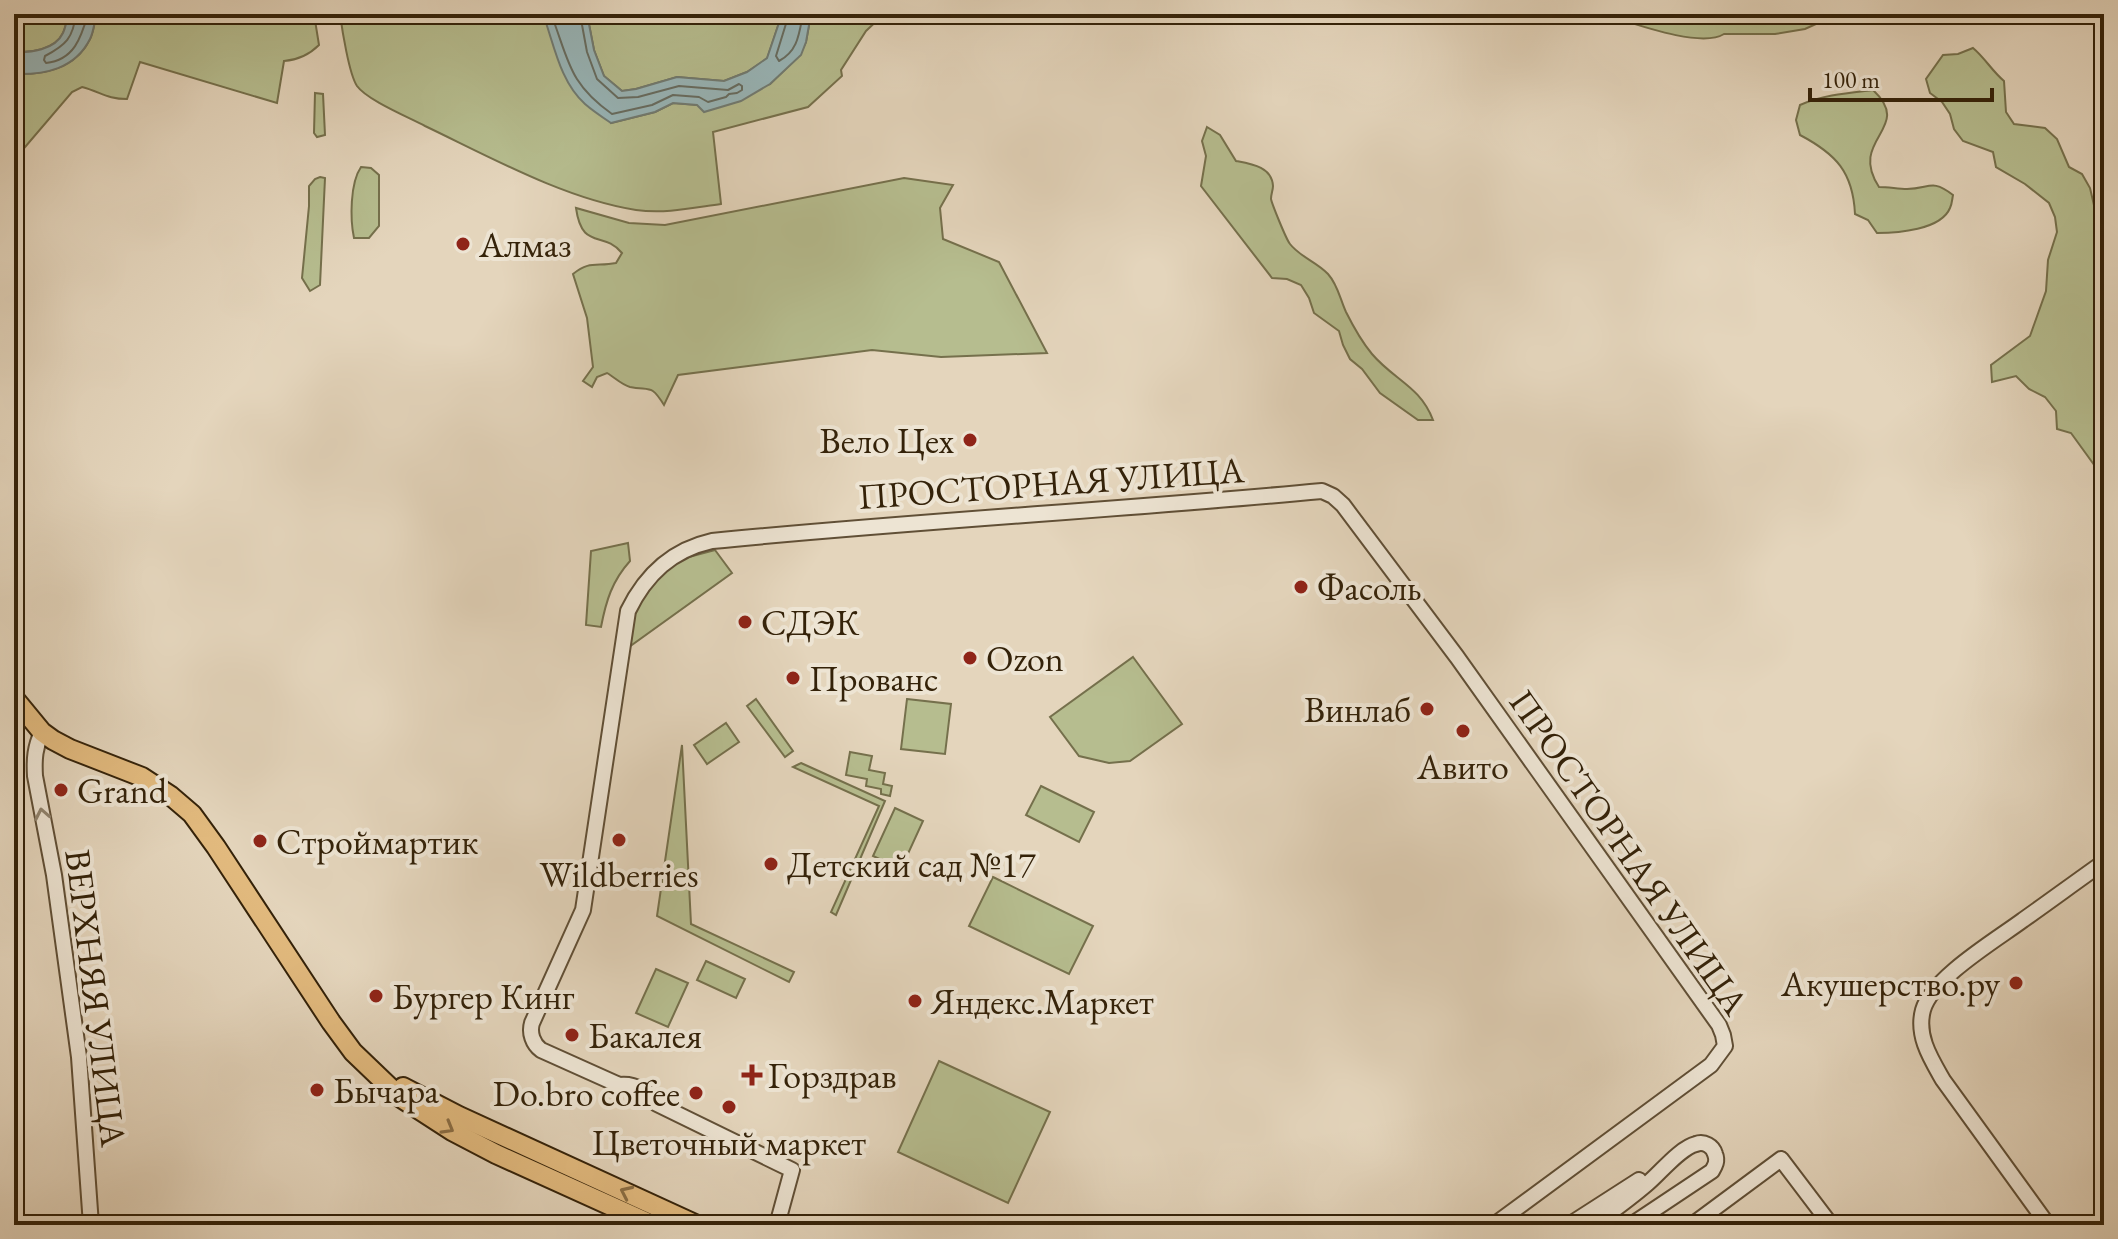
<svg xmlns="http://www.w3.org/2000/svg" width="2118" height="1239" viewBox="0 0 2118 1239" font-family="'EB Garamond',serif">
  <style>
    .green { fill: #b6bd8f; stroke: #75704c; stroke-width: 2 }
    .water { fill: #98b6b9; stroke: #707b73; stroke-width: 2 }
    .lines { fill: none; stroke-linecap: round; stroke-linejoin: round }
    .shore { stroke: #666c61; stroke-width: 2 }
    .minor-casing { stroke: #604f36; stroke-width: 18 }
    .major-casing { stroke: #342209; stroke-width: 22 }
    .minor { stroke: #ede4d3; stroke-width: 14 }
    .major { stroke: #e2ba7e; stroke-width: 18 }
    .oneway { stroke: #90836e }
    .oneway2 { stroke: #8b6e44 }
    .poi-dot { fill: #8f2418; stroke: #ede4d3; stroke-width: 3 }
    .labels { text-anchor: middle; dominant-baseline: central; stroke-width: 8; stroke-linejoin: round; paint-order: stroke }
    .poi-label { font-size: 36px; fill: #342209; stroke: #ede4d3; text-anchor: start }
    .street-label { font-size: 36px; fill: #342209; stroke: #ede4d3 }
  </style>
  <rect width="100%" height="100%" fill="#e4d5bc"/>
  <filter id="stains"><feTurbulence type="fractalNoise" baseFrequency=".0025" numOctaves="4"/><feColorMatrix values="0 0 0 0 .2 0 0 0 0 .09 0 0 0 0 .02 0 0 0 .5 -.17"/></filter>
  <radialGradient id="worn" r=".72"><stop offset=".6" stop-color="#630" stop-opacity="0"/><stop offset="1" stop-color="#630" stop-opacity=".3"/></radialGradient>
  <g class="green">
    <path d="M14,14H70C66,20 66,27 63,33C55,50 30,53 14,52Z"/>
    <path d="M97,14H314L319,45C310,54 297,60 284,61L277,103L140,62L127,99C107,99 101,92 82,87L72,92L14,160V74C44,75 76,68 90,39C94,31 94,22 97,14Z"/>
    <path d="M340,14H543L550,32L611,123L655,112L673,103L698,105L770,84L800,55L806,42L811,14H884L866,31L841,70L842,76L808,107L713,132L721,204C692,208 665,214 636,210C565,199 490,157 425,126C408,117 367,100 357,86C349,74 342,29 340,14Z"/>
    <polygon points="587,14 782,14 767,59 747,72 724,81 677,77 636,89 622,91 604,76 594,50"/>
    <path d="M1603,14H1762L1787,19L1817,14H1838L1805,29L1775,34H1724C1700,49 1630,22 1603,14Z"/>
    <path d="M1973,48C1985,58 1992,71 2004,81L2006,112L2014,124L2045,128L2057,139L2069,167L2082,174L2090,188L2097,218L2104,226V475L2100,473L2071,433L2057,429L2056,411L2045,397L2029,389L2016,376L1992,382L1991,365L2030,336L2046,291L2048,260L2057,232L2055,217L2049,203L2025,184L1996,167L1993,152L1963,141L1954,129L1950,114L1942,102L1930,93L1926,79L1943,55L1958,54Z"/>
    <path d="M1873,90C1915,129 1847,138 1879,187C1889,187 1898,189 1907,189C1930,189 1931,178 1953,195C1952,200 1952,204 1950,208C1941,230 1897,233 1877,233L1868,220L1855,214C1853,172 1836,154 1800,135L1796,120L1800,105C1823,95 1848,93 1873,90Z"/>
    <polygon points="315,93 323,94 325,135 317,137 314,133"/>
    <path d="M1207,127L1220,135L1236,161C1252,164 1272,167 1273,186C1273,190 1271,194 1271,199C1272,204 1286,239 1290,244C1300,257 1317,262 1328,274C1338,285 1340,299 1346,312C1353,326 1362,342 1372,354C1394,380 1420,386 1433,420H1418L1380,393L1362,369L1350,359L1343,345L1339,331L1314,313L1309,298L1301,285L1287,279L1272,278L1201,186L1206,156L1202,141Z"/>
    <path d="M361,167L371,168L379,175V226L369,238H354C350,219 350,183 361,167Z"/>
    <polygon points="320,177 325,178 320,285 310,291 302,278 309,206 309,186 315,179"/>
    <path d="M904,178L953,185L940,208L943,239L999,262L1047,353L941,357L872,350L678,375L664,405C651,384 651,391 630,387C622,385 614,377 607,373L597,377L592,387L583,381L593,367L587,318L573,274C590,260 597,267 616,263L622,253C603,230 582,251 576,208L629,223L665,225Z"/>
    <path d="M628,543L630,561C612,581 606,601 601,627L586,625L591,551Z"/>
    <polygon points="715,550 732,573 629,647 634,617 643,594 666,570 685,558"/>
    <polygon points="1133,657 1182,724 1130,761 1109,763 1079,756 1050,717"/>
    <polygon points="756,699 793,751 785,757 747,706"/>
    <polygon points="907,699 951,704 945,754 901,749"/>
    <polygon points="726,723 739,742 707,764 694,745"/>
    <polygon points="682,745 691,924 794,972 789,982 657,916"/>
    <polygon points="850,752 872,756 869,770 885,773 883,784 892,786 890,796 881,794 881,789 866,786 867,779 846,775"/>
    <polygon points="801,763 885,801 836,915 831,912 879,806 793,767"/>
    <polygon points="1041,786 1094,812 1079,842 1026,815"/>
    <polygon points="895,808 923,821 901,869 873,856"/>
    <polygon points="993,877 1093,926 1069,974 969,926"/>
    <polygon points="706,961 745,979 736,998 697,980"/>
    <polygon points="656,969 688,983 668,1027 636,1013"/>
    <polygon points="939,1061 1050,1112 1008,1203 898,1152"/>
  </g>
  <g class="water">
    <path d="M70,14H97C94,22 94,31 90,39C75,69 45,75 14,74V52C30,53 55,50 63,33C66,27 66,20 70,14Z"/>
    <path d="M543,14H587L594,50L604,76L622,91L636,89L677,77L724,81L747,72L767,58L782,14H811L806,42L801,55L770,84L741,101L704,112L697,105L673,103L655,112L611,123C602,117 593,111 585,104C560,82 554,44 543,14Z"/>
  </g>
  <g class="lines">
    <g class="shore">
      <path d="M76,14C73,38 66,45 45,56L44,60L46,63C74,60 81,38 88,14"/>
      <path d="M551,14C569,60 568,83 612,114L652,105L673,95L699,97L708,102L726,97L729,94L737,93L742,90V86L739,84L728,90L679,86L638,97L618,98L597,79L587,52L580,14"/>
      <path d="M789,14L776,56L779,61C798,51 799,34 803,14"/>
    </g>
    <g class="minor-casing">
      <g id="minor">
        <path d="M42,732C35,747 34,759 35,776L54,875L79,1057L91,1225"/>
        <path d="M777,1225L792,1170L657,1104C647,1091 635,1083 619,1085L541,1050C533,1044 529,1033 532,1023L583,910L628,611C646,574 672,550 712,541C915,521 1119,510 1322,491L1333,496L1343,505L1457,657L1719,1025L1723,1035L1725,1046L1711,1065L1494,1225"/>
        <polyline points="1569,1225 1639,1180"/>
        <path d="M1594,1225C1612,1211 1631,1198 1648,1183C1661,1172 1680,1148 1696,1144C1704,1141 1713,1146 1715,1154C1718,1161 1715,1166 1712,1171L1631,1225"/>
        <polyline points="1692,1225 1781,1159 1831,1225"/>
        <path d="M2048,1225L1943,1080C1931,1059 1916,1036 1923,1010C1932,978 1996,940 2023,920C2050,901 2077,881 2104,862"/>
      </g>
    </g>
    <g class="major-casing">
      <g id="major">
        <polyline points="14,698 42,732 53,740 70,749 142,777 171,796 192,814 216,847 331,1022 353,1052 401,1098 452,1131 496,1154 653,1225"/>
        <polyline points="403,1087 459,1116 697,1225"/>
      </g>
    </g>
    <use href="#minor" class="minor"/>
    <use href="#major" class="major"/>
  </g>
  <defs><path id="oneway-chevron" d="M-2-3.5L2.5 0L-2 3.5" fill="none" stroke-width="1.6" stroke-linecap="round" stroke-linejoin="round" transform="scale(2)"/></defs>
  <use class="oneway" href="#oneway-chevron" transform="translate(42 814) rotate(-101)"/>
  <g class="oneway2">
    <use href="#oneway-chevron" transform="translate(448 1128) rotate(30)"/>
    <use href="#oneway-chevron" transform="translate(626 1192) rotate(-155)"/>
  </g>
  <g class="poi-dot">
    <circle cx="463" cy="244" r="8"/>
    <circle cx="970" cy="440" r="8"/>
    <circle cx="1301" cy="587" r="8"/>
    <circle cx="745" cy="622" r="8"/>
    <circle cx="970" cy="658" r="8"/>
    <circle cx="793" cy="678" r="8"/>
    <circle cx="1427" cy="709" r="8"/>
    <circle cx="1463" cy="731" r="8"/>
    <circle cx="61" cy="790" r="8"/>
    <circle cx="619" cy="840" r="8"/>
    <circle cx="260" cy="841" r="8"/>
    <circle cx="771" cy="864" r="8"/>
    <circle cx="2016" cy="983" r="8"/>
    <circle cx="376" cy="996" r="8"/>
    <circle cx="915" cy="1001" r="8"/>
    <circle cx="572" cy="1035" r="8"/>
    <path d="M748 1063h8v8h8v8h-8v8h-8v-8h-8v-8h8z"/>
    <circle cx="317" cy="1090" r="8"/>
    <circle cx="696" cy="1093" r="8"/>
    <circle cx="729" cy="1107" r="8"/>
  </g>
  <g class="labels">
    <g class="poi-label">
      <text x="479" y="244">Алмаз</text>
      <text x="954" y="440" text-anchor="end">Вело Цех</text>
      <text x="1317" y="587">Фасоль</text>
      <text x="761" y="622">СДЭК</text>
      <text x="986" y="658">Ozon</text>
      <text x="809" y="678">Прованс</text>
      <text x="1411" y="709" text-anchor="end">Винлаб</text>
      <text x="1463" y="766" text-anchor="middle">Авито</text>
      <text x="77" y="790">Grand</text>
      <text x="276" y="841">Строймартик</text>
      <text x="787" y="864">Детский сад №17</text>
      <text x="619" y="874" text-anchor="middle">Wildberries</text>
      <text x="2000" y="983" text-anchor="end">Акушерство.ру</text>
      <text x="392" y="996">Бургер Кинг</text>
      <text x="931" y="1001">Яндекс.Маркет</text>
      <text x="588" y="1035">Бакалея</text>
      <text x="768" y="1075">Горздрав</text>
      <text x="333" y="1090">Бычара</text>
      <text x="680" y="1093" text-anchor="end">Do.bro coffee</text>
      <text x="729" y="1142" text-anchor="middle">Цветочный маркет</text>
    </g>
    <g class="street-label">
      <text transform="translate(1051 483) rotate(-4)">ПРОСТОРНАЯ УЛИЦА</text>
      <text transform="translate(1629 852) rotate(55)">ПРОСТОРНАЯ УЛИЦА</text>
      <text transform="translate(96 998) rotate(83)">ВЕРХНЯЯ УЛИЦА</text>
    </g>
  </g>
  <rect width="2118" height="1239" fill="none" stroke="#e4d5bc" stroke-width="48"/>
  <rect x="16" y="16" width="2086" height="1207" fill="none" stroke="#342209" stroke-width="4"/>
  <rect x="24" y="24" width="2070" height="1191" fill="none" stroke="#342209" stroke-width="2"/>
  <path d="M1810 88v12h182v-12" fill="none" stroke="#342209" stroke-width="4"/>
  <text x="1822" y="88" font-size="24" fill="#342209" stroke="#ede4d3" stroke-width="6" paint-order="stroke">100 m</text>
  <rect width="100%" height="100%" filter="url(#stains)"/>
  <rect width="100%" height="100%" fill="url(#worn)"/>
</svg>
